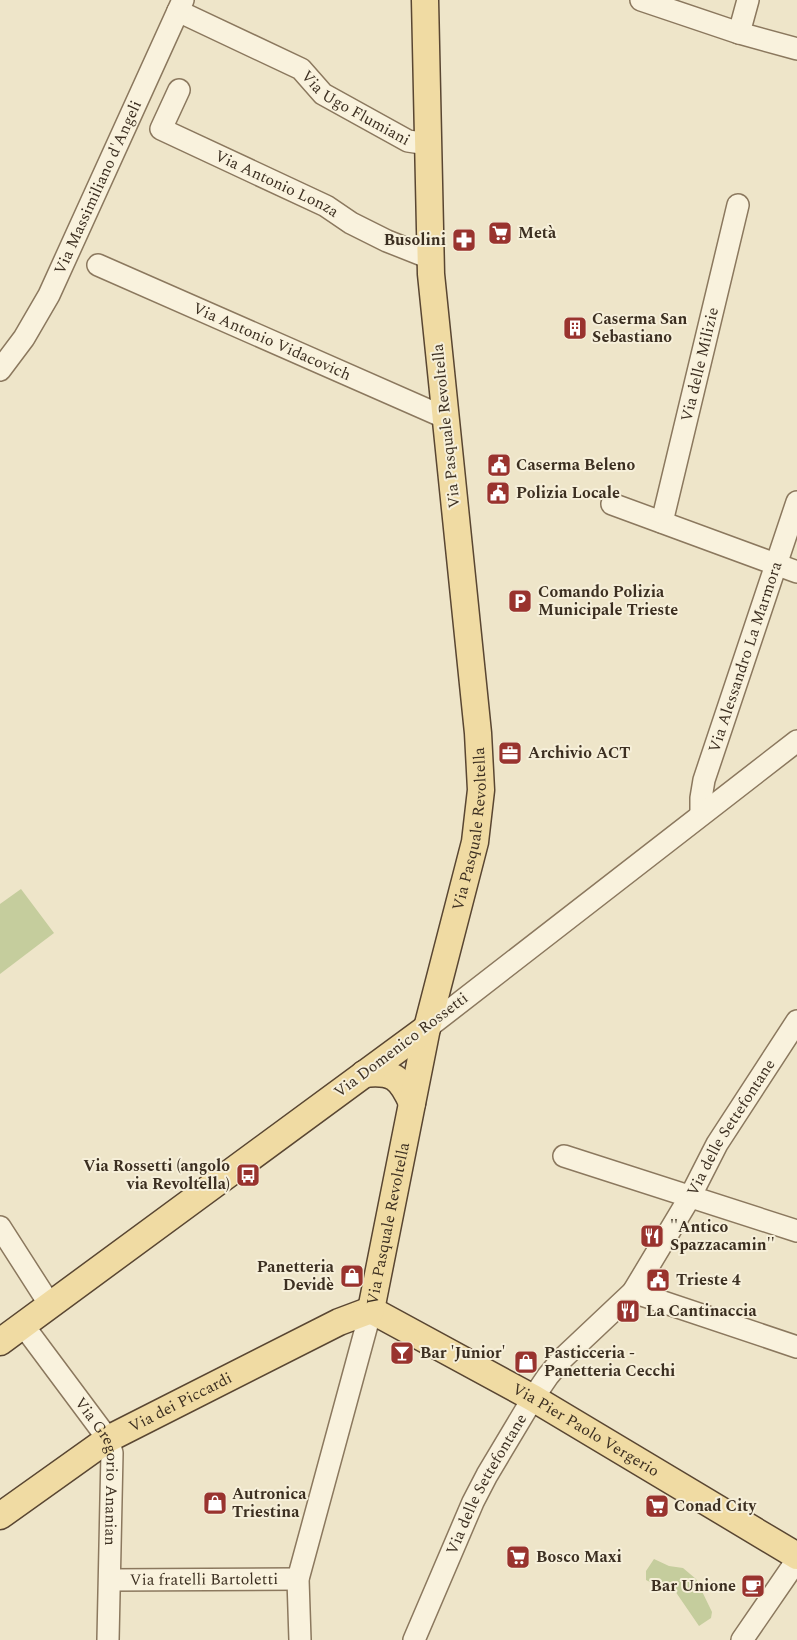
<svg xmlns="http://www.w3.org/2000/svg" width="797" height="1640" viewBox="0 0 797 1640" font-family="Spectral,serif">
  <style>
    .green { fill: #c5cd9d }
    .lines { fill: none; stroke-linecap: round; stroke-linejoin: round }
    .minor-casing { stroke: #8b785e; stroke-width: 24 }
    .major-casing { stroke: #594632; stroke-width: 29 }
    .minor { stroke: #f9f2dd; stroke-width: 21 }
    .major { stroke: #f0dba3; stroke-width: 26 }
    .labels { text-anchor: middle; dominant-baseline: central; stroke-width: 4; stroke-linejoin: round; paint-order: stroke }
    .street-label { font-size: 16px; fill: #3c2f21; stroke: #f6efd9 }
    .poi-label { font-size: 16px; font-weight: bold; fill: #3c2f21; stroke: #f6efd9; text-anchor: start }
  </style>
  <rect width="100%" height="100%" fill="#eee5c9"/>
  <g class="green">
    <polygon points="21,889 54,933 0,974 0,904"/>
    <polygon points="654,1559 669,1566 683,1568 696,1579 712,1612 711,1618 699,1626 673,1588 666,1585 658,1586 646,1580 646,1571"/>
  </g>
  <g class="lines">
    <g class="minor-casing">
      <g id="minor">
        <polyline points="641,0 739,33 797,49"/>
        <path id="s1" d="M178,11L301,69L323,94L408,141L428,144"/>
        <polyline points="739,33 748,0"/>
        <path id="s2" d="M179,90L161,129L326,206L351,223L387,241L430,258"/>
        <path id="s3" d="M98,265L446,418"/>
        <path id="s4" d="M0,370L24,338L49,295L183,0"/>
        <polyline points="612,504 797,572"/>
        <path id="s5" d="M662,522L738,205"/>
        <path id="s6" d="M701,814V798L704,780L797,502"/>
        <polyline points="427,1028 797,741"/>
        <polyline points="564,1156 797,1231"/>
        <polyline points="0,1227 50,1305"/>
        <polyline points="633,1292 797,1347"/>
        <path id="s7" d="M23,1325L108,1439L112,1453L108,1640"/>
        <path id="s8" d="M110,1580L298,1579"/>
        <polyline points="300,1640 298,1579 371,1310"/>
        <path id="s9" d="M414,1640L473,1502L487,1475L533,1398L548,1376L563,1358L633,1292L690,1197L717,1144L797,1021"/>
        <polyline points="742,1640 797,1560"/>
      </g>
    </g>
    <g class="major-casing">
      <g id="major">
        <path d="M364,1074C393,1071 400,1077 412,1103"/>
        <path id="s10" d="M371,1310L427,1028L475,842L481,790L478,733L431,274L425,0"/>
        <path id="s11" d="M371,1310L533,1398L797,1556"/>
        <polyline points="0,1342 427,1028"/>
        <path id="s12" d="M0,1516L108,1439L339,1322L371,1310"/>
      </g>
    </g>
    <use href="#minor" class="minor"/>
    <use href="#major" class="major"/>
  </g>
  <defs>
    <g id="supermarket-square" transform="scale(1.25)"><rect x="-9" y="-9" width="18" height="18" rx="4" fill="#99332e" stroke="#f6efd9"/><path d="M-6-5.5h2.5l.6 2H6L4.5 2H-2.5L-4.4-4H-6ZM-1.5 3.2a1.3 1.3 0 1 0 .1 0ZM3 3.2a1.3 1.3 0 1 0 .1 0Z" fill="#fff"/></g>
    <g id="pharmacy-square" transform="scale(1.25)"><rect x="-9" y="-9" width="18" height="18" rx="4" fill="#99332e" stroke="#f6efd9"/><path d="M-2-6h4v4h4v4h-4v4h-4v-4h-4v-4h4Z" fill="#fff"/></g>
    <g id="building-square" transform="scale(1.25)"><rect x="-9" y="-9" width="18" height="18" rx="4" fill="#99332e" stroke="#f6efd9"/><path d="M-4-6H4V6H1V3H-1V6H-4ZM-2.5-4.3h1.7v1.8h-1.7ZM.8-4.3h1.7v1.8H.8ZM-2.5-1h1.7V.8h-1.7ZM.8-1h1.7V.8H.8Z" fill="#fff"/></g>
    <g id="civic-square" transform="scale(1.25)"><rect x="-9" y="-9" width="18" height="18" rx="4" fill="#99332e" stroke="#f6efd9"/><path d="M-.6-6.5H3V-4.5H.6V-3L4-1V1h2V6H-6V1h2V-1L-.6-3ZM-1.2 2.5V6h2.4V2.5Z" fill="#fff"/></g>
    <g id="parking-square" transform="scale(1.25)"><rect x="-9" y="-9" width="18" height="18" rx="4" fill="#99332e" stroke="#f6efd9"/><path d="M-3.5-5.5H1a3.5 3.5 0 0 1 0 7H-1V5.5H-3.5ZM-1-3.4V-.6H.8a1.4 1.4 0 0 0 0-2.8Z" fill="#fff"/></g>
    <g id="office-square" transform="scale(1.25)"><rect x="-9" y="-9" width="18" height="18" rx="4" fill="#99332e" stroke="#f6efd9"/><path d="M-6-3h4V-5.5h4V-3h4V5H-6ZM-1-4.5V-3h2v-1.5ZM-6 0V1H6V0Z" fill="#fff"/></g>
    <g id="bus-square" transform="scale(1.25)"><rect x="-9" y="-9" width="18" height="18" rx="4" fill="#99332e" stroke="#f6efd9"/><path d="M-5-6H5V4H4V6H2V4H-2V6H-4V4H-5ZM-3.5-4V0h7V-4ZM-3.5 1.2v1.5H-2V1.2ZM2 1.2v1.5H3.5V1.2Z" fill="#fff"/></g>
    <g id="restaurant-square" transform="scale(1.25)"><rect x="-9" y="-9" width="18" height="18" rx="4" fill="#99332e" stroke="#f6efd9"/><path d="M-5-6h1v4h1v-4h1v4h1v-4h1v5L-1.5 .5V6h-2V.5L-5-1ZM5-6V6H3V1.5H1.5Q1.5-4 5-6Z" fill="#fff"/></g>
    <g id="shop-square" transform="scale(1.25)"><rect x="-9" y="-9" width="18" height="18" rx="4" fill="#99332e" stroke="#f6efd9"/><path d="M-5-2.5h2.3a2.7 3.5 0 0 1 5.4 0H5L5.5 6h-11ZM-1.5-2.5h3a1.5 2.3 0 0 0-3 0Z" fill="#fff"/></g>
    <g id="bar-square" transform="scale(1.25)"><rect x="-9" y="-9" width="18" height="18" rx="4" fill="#99332e" stroke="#f6efd9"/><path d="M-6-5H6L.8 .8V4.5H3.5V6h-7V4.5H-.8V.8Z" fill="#fff"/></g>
    <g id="cafe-square" transform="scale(1.25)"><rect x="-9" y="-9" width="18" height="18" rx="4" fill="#99332e" stroke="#f6efd9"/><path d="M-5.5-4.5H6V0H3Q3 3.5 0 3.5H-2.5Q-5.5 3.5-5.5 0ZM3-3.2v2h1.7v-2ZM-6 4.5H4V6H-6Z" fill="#fff"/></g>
  </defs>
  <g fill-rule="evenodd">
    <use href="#supermarket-square" x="500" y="233"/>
    <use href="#pharmacy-square" x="464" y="240"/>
    <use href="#building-square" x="575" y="328"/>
    <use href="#civic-square" x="499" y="465"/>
    <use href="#civic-square" x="498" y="493"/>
    <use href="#parking-square" x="520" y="601"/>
    <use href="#office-square" x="510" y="753"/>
    <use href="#bus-square" x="248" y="1175"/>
    <use href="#restaurant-square" x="652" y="1236"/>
    <use href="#shop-square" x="352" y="1276"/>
    <use href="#civic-square" x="658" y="1280"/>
    <use href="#restaurant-square" x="628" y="1311"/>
    <use href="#bar-square" x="402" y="1353"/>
    <use href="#shop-square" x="526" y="1362"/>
    <use href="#shop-square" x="215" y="1503"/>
    <use href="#supermarket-square" x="657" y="1506"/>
    <use href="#supermarket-square" x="518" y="1557"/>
    <use href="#cafe-square" x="753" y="1586"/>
  </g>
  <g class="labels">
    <g class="street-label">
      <text stroke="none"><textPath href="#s1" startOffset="204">Via Ugo Flumiani</textPath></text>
      <text stroke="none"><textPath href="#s2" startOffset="171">Via Antonio Lonza</textPath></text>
      <text stroke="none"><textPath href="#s4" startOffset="208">Via Massimiliano d'Angeli</textPath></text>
      <text stroke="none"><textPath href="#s3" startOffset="190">Via Antonio Vidacovich</textPath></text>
      <text stroke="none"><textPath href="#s5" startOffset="162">Via delle Milizie</textPath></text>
      <text transform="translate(446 426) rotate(-96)">Via Pasquale Revoltella</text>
      <text stroke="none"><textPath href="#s6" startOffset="164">Via Alessandro La Marmora</textPath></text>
      <text stroke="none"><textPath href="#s10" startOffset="492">Via Pasquale Revoltella</textPath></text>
      <text transform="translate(401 1045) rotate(-37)">Via Domenico Rossetti</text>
      <text stroke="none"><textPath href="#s9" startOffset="608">Via delle Settefontane</textPath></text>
      <text stroke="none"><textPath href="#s10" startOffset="88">Via Pasquale Revoltella</textPath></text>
      <text stroke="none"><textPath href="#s12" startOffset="214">Via dei Piccardi</textPath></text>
      <text stroke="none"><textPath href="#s11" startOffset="246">Via Pier Paolo Vergerio</textPath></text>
      <text stroke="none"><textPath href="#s7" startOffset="171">Via Gregorio Ananian</textPath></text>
      <text stroke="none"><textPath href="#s9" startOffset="172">Via delle Settefontane</textPath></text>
      <text stroke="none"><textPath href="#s8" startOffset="94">Via fratelli Bartoletti</textPath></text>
    </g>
    <g class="poi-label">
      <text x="518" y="233">Metà</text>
      <text x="446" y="240" text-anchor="end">Busolini</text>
      <text x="592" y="319">Caserma San<tspan x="592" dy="18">Sebastiano</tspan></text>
      <text x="516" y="465">Caserma Beleno</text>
      <text x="516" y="493">Polizia Locale</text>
      <text x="538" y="592">Comando Polizia<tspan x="538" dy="18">Municipale Trieste</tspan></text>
      <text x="528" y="753">Archivio ACT</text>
      <text x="230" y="1166" text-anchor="end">Via Rossetti (angolo<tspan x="230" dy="18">via Revoltella)</tspan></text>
      <text x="670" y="1227">''Antico<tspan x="670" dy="18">Spazzacamin''</tspan></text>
      <text x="334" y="1267" text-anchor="end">Panetteria<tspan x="334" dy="18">Devidè</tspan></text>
      <text x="676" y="1280">Trieste 4</text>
      <text x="646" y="1311">La Cantinaccia</text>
      <text x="420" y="1353">Bar 'Junior'</text>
      <text x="544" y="1353">Pasticceria -<tspan x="544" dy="18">Panetteria Cecchi</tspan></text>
      <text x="232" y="1494">Autronica<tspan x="232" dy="18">Triestina</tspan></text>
      <text x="674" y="1506">Conad City</text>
      <text x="536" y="1557">Bosco Maxi</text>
      <text x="736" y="1586" text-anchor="end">Bar Unione</text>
    </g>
  </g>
</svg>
